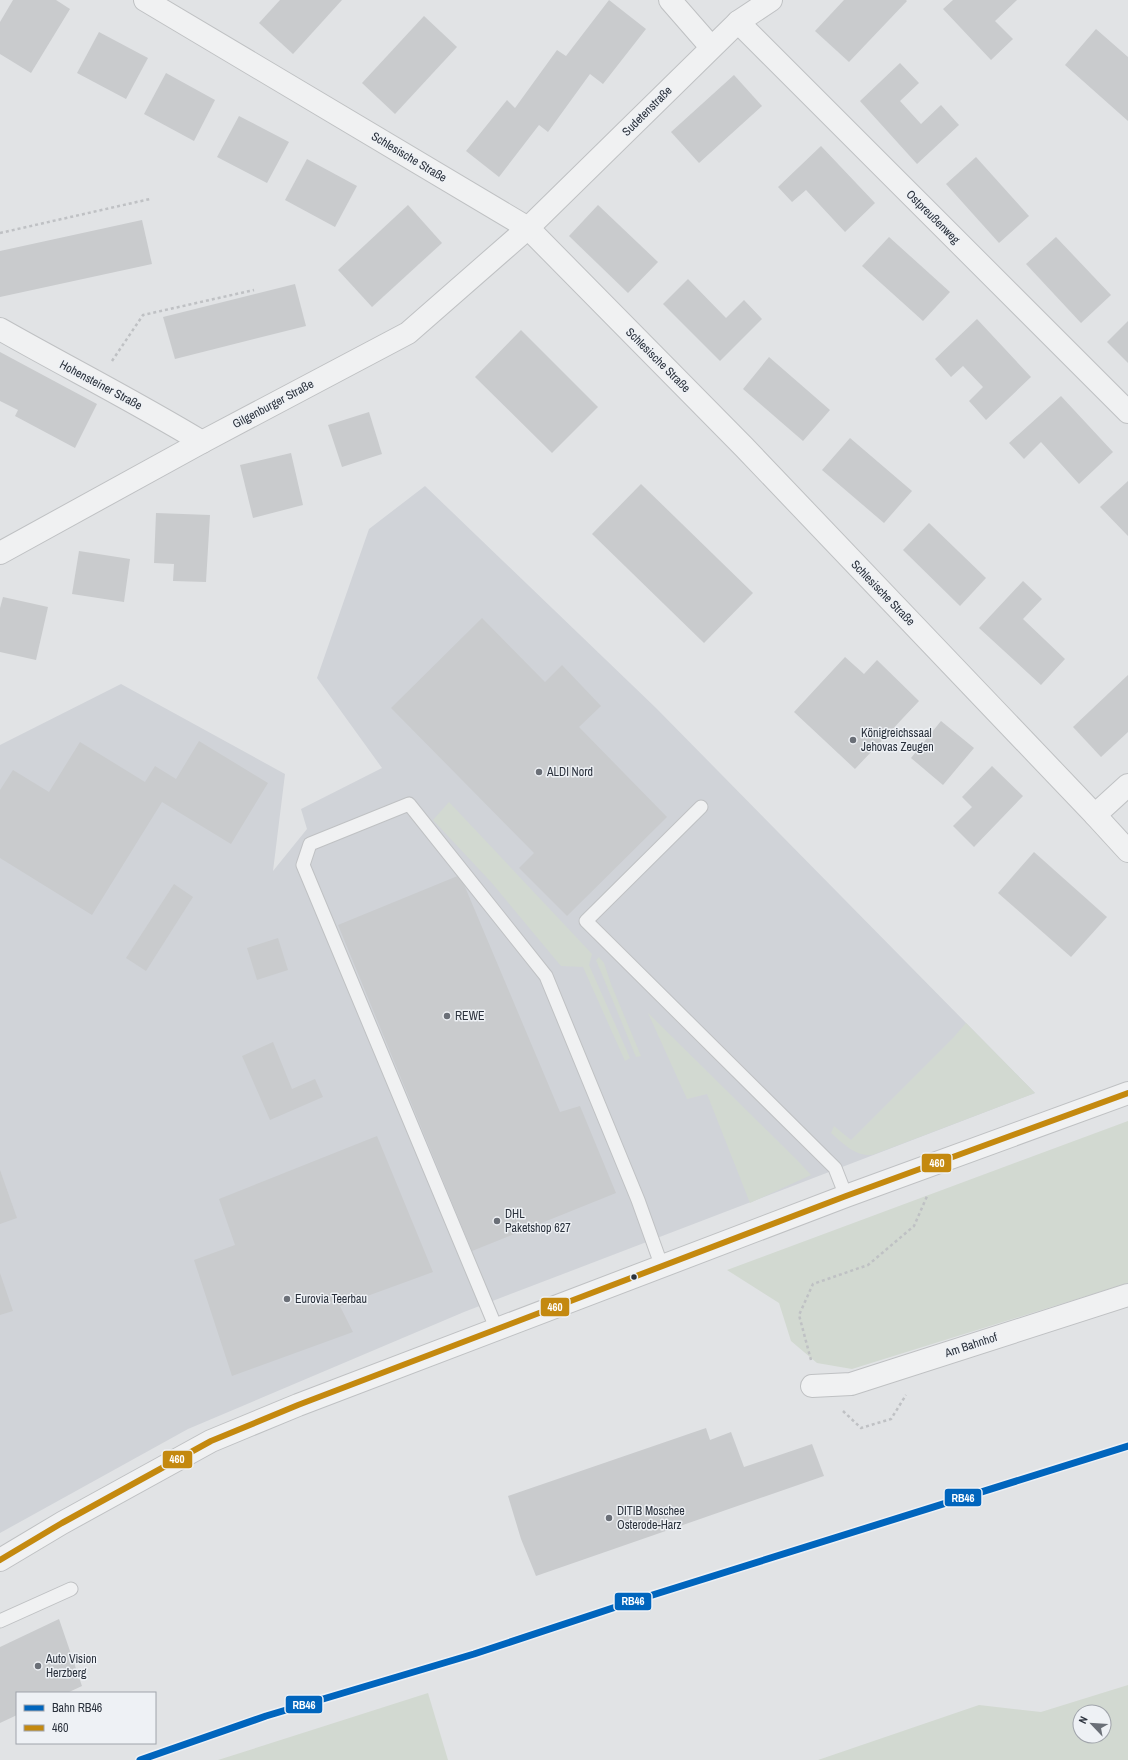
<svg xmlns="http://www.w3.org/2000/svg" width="1128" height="1760" viewBox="0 0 1128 1760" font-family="'Archivo Narrow',sans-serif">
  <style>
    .built { fill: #d0d3d8 }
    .green { fill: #d2d9d1; fill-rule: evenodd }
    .building { fill: #c9cbcd }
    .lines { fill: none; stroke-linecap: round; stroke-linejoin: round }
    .lane-casing { stroke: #bfc1c3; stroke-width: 15 }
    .street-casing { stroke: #bfc1c3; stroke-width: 24 }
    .path { stroke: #bfc1c4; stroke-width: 2.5; stroke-dasharray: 3 3; stroke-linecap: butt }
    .lane { stroke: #f0f1f2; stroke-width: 13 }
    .street { stroke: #f0f1f2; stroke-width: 22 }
    .bus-1-casing { stroke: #eef1f5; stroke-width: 9 }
    .bus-1 { stroke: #c4890f; stroke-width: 6 }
    .rail-1-casing { stroke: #eef1f5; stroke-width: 10 }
    .rail-1 { stroke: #0065bd; stroke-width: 7 }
    .poi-dot { fill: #6a6f77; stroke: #eef1f5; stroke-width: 1.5 }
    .bus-dot { fill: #2a313c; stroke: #eef1f5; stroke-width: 1.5 }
    .labels { text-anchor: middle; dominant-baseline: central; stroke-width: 3; stroke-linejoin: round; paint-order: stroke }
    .street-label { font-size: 12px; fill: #2a313c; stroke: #eef1f5 }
    .poi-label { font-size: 12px; fill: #2a313c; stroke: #eef1f5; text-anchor: start }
    .line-badge { stroke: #eef1f5; stroke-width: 1.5 }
    .badge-label { font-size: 11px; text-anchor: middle; font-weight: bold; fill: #fff }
  </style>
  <rect width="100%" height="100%" fill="#e1e3e5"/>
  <polygon class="built" points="425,486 656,708 1035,1093 464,1312 188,1429 0,1533 0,745 121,684 285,774 273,871 307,829 301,809 382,768 317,678 369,529"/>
  <g class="green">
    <polygon points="449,802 592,954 589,965 630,1058 625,1061 583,967 561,966 491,882 433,820"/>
    <polygon points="599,957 604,963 611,984 641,1056 636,1057 596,960"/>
    <polygon points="648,1013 797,1160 811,1175 750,1203 707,1094 687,1099"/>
    <path d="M966,1023L1035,1093L872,1155C854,1156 844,1144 831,1133L834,1126L851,1140L953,1038Z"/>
    <polygon points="1128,1121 1128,1283 852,1369 817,1363 791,1341 779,1303 727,1270"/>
    <path d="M1128,1685V1760H818L979,1705L1041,1712ZM1080,1712H1104V1736H1080Z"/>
    <polygon points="428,1693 448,1760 218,1760"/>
  </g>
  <g class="building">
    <polygon points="13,0 56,0 70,9 31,73 0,54 0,22"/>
    <polygon points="280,0 342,0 293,54 259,23"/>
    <polygon points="609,0 646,29 603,84 590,74 548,132 539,125 499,177 466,151 507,100 515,108 557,50 566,56"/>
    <polygon points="844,0 906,0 907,1 849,62 815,31"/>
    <polygon points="953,0 1017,0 995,21 1013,39 991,60 943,9"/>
    <polygon points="424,16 457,47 395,114 362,83"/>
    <polygon points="1096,29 1128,57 1128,121 1065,65"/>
    <polygon points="99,32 148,58 126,99 77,73"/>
    <polygon points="900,63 919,83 900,101 921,124 941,105 959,125 917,164 860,101"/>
    <polygon points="166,73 215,100 194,141 144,114"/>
    <polygon points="734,75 762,106 699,163 671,132"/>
    <polygon points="239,116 289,142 267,183 217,157"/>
    <polygon points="821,146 875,203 845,232 806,190 792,202 778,187"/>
    <polygon points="976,157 1029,216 999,243 946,184"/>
    <polygon points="307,159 357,186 335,227 285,200"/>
    <polygon points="408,205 442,243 372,307 338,270"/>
    <polygon points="598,205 658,262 628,293 569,236"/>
    <polygon points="142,220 152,264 0,297 0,251"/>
    <polygon points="889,237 950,292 923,321 862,266"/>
    <polygon points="1056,237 1111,295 1081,323 1026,264"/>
    <polygon points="688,279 726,318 744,300 762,319 720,361 663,304"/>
    <polygon points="295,284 306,326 175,359 163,317"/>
    <polygon points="977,319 1031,377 986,420 969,401 983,387 963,366 951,377 935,359"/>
    <polygon points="1128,321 1128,363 1107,342"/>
    <polygon points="521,330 598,407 552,453 475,377"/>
    <polygon points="0,352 97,404 75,448 15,416 18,410 0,401"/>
    <polygon points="769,357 830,410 803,441 743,389"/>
    <polygon points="1061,396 1113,452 1079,484 1041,442 1024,459 1009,443"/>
    <polygon points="369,412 382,454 342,467 328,425"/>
    <polygon points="850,438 912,491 884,523 822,470"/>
    <polygon points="291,453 303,505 253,518 240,465"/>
    <polygon points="1128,481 1128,536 1100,507"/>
    <polygon points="641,484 753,593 704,643 592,534"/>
    <polygon points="156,513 210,515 206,582 173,581 174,564 154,563"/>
    <polygon points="929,523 986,578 960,606 903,550"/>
    <polygon points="79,551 130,559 124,602 72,594"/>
    <polygon points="1023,581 1042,599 1023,619 1065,659 1041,685 979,628"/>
    <polygon points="3,597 48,607 36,660 0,652 0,608"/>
    <polygon points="482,618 545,682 562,665 601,706 579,727 667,817 567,916 519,868 534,853 391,708"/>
    <polygon points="845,657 864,674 877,660 919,701 855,769 794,712"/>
    <polygon points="1128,675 1128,732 1101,757 1073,727"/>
    <polygon points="941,721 974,748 943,785 911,758"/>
    <polygon points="199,741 268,783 231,844 162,802 92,915 0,858 0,790 13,770 49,792 80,742 145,782 155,766 176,779"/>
    <polygon points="992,766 1023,796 974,847 953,826 972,807 962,797"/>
    <polygon points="1034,852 1107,917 1071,957 998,893"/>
    <polygon points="460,875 560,1112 580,1106 616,1193 472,1251 338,925"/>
    <polygon points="174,884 193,897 146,971 126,958"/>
    <polygon points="278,938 288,970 257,980 247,948"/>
    <polygon points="273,1042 292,1089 315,1079 323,1097 270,1120 242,1056"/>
    <polygon points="377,1136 433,1272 340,1306 353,1332 232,1376 194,1260 235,1245 219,1199"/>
    <polygon points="0,1170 17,1218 0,1224"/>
    <polygon points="0,1273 13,1311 0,1315"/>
    <polygon points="706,1428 710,1440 731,1432 744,1467 812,1444 824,1476 536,1576 521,1539 508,1496"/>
    <polygon points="59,1619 82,1686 67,1693 17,1693 17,1715 0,1723 0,1647"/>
  </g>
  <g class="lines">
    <g class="lane-casing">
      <g id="lane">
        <polyline points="701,807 586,921 835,1168 846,1196"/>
        <polyline points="497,1330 303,865 310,844 409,804 546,976 638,1200 662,1267"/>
        <polyline points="0,1621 71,1589"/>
      </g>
    </g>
    <g class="street-casing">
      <g id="street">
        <polyline points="145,0 528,228 744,447 1095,815"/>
        <polyline points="670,0 711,47"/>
        <polyline points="738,22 1128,412"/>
        <path d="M0,329C67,367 136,402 202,442"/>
        <polyline points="0,553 202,442 408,333 528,228 738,22 771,0"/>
        <polyline points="1128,785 1095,815 1128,851"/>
        <polyline points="812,1386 851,1384 1128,1295"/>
        <polyline points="0,1560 62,1523 211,1441 298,1405 846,1196 1128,1093"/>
      </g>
    </g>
    <g class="path">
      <polyline points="0,233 150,199"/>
      <polyline points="112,361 143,315 254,290"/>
      <polyline points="811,1360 799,1315 813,1284 868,1265 914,1226 928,1194"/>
      <polyline points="843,1411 861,1428 891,1419 906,1395"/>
    </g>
    <use href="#lane" class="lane"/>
    <use href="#street" class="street"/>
    <g class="bus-1-casing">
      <polyline id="bus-1" points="0,1560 62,1523 211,1441 298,1405 846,1196 1128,1093"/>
    </g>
    <use href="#bus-1" class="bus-1"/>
    <g class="rail-1-casing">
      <polyline id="rail-1" points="140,1760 266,1716 474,1654 643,1598 1128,1446"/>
    </g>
    <use href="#rail-1" class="rail-1"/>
  </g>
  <g class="poi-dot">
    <circle cx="853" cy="740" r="4"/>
    <circle cx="539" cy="772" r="4"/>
    <circle cx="447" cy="1016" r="4"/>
    <circle cx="497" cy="1221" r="4"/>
    <circle cx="287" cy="1299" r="4"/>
    <circle cx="609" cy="1518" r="4"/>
    <circle cx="38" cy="1666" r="4"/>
  </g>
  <circle class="bus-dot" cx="634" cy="1277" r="3.5"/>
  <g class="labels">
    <g class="street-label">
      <text transform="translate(647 111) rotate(-45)">Sudetenstraße</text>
      <text transform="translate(409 157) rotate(31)">Schlesische Straße</text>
      <text transform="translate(933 217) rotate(45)">Ostpreußenweg</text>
      <text transform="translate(658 360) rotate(45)">Schlesische Straße</text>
      <text transform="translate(101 385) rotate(28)">Hohensteiner Straße</text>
      <text transform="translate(273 404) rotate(-28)">Gilgenburger Straße</text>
      <text transform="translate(883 593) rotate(46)">Schlesische Straße</text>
      <text transform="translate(971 1345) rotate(-18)">Am Bahnhof</text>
    </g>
    <g class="poi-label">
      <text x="861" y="733">Königreichssaal<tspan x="861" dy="14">Jehovas Zeugen</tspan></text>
      <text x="547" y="772">ALDI Nord</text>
      <text x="455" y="1016">REWE</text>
      <text x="505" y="1214">DHL<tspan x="505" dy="14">Paketshop 627</tspan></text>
      <text x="295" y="1299">Eurovia Teerbau</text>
      <text x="617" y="1511">DITIB Moschee<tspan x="617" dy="14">Osterode-Harz</tspan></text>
      <text x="46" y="1659">Auto Vision<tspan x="46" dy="14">Herzberg</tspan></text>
    </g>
  </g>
  <g class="line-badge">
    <rect x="921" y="1153" width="31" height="20" rx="4" fill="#c4890f"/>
    <rect x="540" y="1297" width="30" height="20" rx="4" fill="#c4890f"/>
    <rect x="162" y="1450" width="31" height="19" rx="4" fill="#c4890f"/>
    <rect x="944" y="1488" width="38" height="19" rx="4" fill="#0065bd"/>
    <rect x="614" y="1592" width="38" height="19" rx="4" fill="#0065bd"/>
    <rect x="285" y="1695" width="38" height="19" rx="4" fill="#0065bd"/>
  </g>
  <g class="badge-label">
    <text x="937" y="1167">460</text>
    <text x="555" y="1311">460</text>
    <text x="177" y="1463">460</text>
    <text x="963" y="1502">RB46</text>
    <text x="633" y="1605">RB46</text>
    <text x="304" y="1709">RB46</text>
  </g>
  <rect x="16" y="1692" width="140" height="52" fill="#eef1f5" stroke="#a0a4ab"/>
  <rect x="24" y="1705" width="20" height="6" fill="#0065bd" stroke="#a0a4ab"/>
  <text x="52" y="1712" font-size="12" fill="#2a313c">Bahn RB46</text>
  <rect x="24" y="1725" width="20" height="6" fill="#c4890f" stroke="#a0a4ab"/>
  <text x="52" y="1732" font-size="12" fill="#2a313c">460</text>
  <g transform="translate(1092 1724) rotate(295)"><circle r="19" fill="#eef1f5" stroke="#a0a4ab"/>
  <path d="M0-3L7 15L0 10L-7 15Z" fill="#6a6f77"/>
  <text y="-6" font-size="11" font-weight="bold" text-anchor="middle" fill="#2a313c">N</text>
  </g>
</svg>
